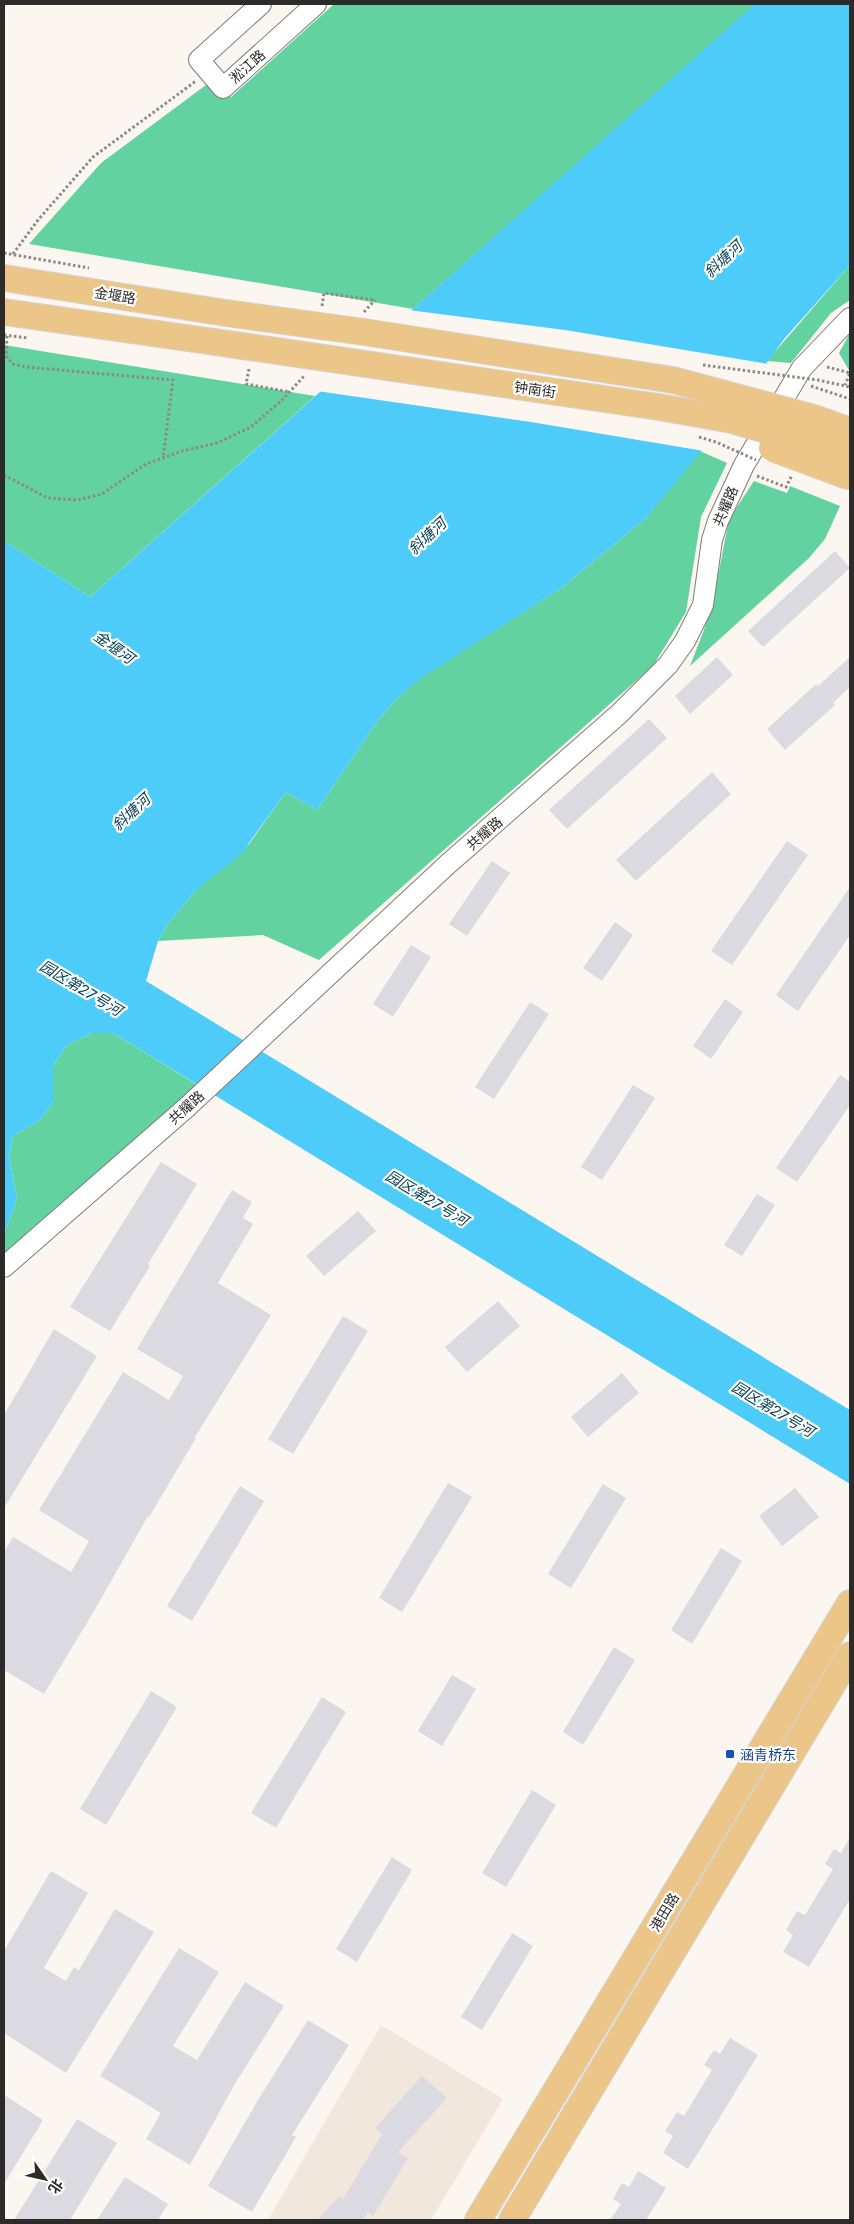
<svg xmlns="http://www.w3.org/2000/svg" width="854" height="2224" viewBox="0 0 854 2224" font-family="Inter,'Noto Sans SC',sans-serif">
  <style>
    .built { fill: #f2e7dc }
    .forest { fill: #61d2a0 }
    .water { fill: #4dcbf9 }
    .pier { fill: #fcf6f0 }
    .building { fill: #dcdae1 }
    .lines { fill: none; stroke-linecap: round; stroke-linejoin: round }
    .minor-casing { stroke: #807b76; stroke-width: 22 }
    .major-casing { stroke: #d5d5d4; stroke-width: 28 }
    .path { stroke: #8d8986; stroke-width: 3; stroke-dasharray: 2.5 2.5; stroke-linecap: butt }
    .minor { stroke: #fff; stroke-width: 20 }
    .major { stroke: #ebc688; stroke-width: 26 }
    .minor-bridge-casing { stroke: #807b76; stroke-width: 22; stroke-linecap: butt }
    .major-bridge-casing { stroke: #d5d5d4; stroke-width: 28; stroke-linecap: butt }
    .path-bridge { stroke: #8d8986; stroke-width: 3; stroke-dasharray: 2.5 2.5; stroke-linecap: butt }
    .minor-bridge { stroke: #fff; stroke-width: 20 }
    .major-bridge { stroke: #ebc688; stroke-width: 26 }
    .transit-dot { fill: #1a4fb4; stroke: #fff; stroke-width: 2 }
    .labels { text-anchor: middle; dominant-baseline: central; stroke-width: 4.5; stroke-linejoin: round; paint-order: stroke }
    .street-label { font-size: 14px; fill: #2d2b29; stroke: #fff }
    .transit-label { font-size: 14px; fill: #164399; stroke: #fff; text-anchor: start }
    .water-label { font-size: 15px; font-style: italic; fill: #094154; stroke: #fff }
  </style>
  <rect width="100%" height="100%" fill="#fcf6f0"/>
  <polygon class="built" points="381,2025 503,2099 431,2220 268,2220"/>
  <g class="forest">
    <polygon points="334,4 757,4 413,309 29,244 101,163 206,85 231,97"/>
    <polygon points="850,265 850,300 831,313 791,363 767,361"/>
    <polygon points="850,333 850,372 839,353"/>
    <polygon points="4,345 315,396 90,597 4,541"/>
    <polygon points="700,451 727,463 701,517 686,612 653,666 319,960 263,935 158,941 167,925 195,891 249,844 286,792 317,810 377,722 396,699 423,676 560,589 646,518"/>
    <polygon points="754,481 787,493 790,486 840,506 825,539 809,558 690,666 704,630 719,571 729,519"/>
    <polygon points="92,1033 113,1033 199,1086 4,1266 4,1235 17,1199 9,1156 13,1136 40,1120 53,1103 53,1066 67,1045"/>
  </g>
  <polygon class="water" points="755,4 850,4 850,265 785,338 703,449 646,518 560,589 424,676 396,699 377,722 317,810 286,792 241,854 195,891 167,925 158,941 146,981 850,1410 850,1484 113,1033 92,1033 67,1045 53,1066 53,1103 40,1120 13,1136 9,1156 17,1199 4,1235 4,541 90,597"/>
  <polygon class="pier" points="408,310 565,330 768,364 704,451 531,422 317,391"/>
  <g class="building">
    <polygon points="835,551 850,568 763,647 748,631"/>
    <polygon points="717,657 733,675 690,714 675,696"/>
    <polygon points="850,657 850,687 833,703 835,705 785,750 767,729 816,684 818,686"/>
    <polygon points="649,719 667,738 567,829 549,810"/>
    <polygon points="712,772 731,794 636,881 616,860"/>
    <polygon points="787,841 808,855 732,965 711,951"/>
    <polygon points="492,861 510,873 467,936 449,924"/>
    <polygon points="850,887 850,935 798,1011 776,995"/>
    <polygon points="615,922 633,935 602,981 583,968"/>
    <polygon points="411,945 431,957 393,1017 373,1004"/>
    <polygon points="725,999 743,1012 711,1059 693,1046"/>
    <polygon points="530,1002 549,1014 494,1099 475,1087"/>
    <polygon points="840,1075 850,1082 850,1105 797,1182 776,1168"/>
    <polygon points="633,1085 655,1098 602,1180 581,1167"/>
    <polygon points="161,1162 197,1184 148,1264 150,1266 110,1331 70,1307"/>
    <polygon points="232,1190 252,1202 243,1218 253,1224 218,1283 271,1315 195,1437 196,1438 149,1517 148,1516 97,1606 44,1694 4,1670 4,1552 13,1537 71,1572 89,1541 39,1510 123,1372 169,1400 183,1376 137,1349"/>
    <polygon points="757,1194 775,1205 742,1256 724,1245"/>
    <polygon points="358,1211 376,1231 324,1276 306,1256"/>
    <polygon points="498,1301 520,1326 467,1372 445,1347"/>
    <polygon points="343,1316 368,1331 293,1454 268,1439"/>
    <polygon points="54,1329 97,1356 4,1508 4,1415"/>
    <polygon points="622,1373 639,1393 588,1437 571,1417"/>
    <polygon points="448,1483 472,1497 402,1612 379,1598"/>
    <polygon points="603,1484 626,1498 571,1588 548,1574"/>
    <polygon points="240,1486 264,1501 192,1621 167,1606"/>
    <polygon points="795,1488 819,1517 782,1546 759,1516"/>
    <polygon points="721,1548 742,1561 692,1644 671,1630"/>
    <polygon points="614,1647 635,1660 583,1745 563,1732"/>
    <polygon points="452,1675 476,1689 442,1746 418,1731"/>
    <polygon points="151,1691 177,1707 106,1825 80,1809"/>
    <polygon points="322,1697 346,1712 276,1828 251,1813"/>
    <polygon points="532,1790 556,1805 506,1887 482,1873"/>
    <polygon points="850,1837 850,1899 809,1967 783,1952 793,1935 786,1930 797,1911 805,1915 833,1869 825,1864 834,1849 841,1853"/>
    <polygon points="392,1857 412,1870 357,1962 336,1949"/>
    <polygon points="51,1871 88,1893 44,1968 66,1981 74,1967 79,1970 115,1909 154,1932 66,2073 4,2033 4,1951"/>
    <polygon points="512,1933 533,1946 482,2030 461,2017"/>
    <polygon points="179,1948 219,1972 173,2046 197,2060 245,1982 284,2006 236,2082 190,2165 146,2139 161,2113 100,2076"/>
    <polygon points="308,2020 349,2045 292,2135 296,2137 252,2212 208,2186 258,2100"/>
    <polygon points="730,2038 758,2055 688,2169 663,2153 673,2136 665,2131 677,2112 684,2116 712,2070 704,2065 714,2050 720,2054"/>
    <polygon points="422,2076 447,2098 398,2152 408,2158 373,2216 368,2213 362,2220 317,2220 340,2196 343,2199 382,2134 375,2128"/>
    <polygon points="4,2095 43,2120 4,2184"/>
    <polygon points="77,2119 117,2143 70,2220 14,2220"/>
    <polygon points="638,2171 666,2188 646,2220 610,2220 621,2204 613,2199 622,2183 629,2187"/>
    <polygon points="125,2177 168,2204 158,2220 97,2220"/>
  </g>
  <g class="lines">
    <g class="minor-casing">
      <g id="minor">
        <polyline points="261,4 199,60 223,88 316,4"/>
        <polyline points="260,1039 448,864 619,714 668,665 685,641 703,605 712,540 718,521 744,465 802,368 850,318"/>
        <polyline points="4,1267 186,1108"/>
      </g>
    </g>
    <g class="major-casing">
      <g id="major">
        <polyline points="4,278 226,313"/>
        <polyline points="4,312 215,342"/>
        <polyline points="478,2220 850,1603"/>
        <polyline points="512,2220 850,1655"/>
      </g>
    </g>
    <g class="path">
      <polyline points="4,253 89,268"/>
      <polyline points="13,254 38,220 93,157 196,81"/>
      <polyline points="322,306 324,293 374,300"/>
      <polyline points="364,312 375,300"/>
      <polyline points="4,335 28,338"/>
      <polyline points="7,336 6,356 13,364 26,367 173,380 163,458"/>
      <polyline points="827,367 850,373 845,385"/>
      <polyline points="249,369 246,384 290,392"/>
      <polyline points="811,386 850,399"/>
      <polyline points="4,475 48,498 77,500 102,494 146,464 182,451 217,443 251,427 283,399 305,375"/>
      <polyline points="757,476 786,487 792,475"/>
    </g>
    <use href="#minor" class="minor"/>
    <use href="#major" class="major"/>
    <g class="minor-bridge-casing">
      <polyline id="minor-bridge" points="186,1108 260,1039"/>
    </g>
    <g class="major-bridge-casing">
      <g id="major-bridge">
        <polyline points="226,313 364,332 673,380 814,418 850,431"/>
        <polyline points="215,342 659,407 732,420 850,455"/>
        <polyline points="772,448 850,477"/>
      </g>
    </g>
    <g class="path-bridge">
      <polyline points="703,365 818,380 850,387"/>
      <polyline points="699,437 716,442 756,460"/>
    </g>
    <use href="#minor-bridge" class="minor-bridge"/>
    <use href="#major-bridge" class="major-bridge"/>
  </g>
  <rect class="transit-dot" x="725" y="1749" width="10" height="10" rx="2.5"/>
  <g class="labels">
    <g class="street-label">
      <text transform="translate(247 66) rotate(-42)">淞江路</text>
      <text transform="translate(115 295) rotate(9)">金堰路</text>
      <text transform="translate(535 389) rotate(8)">钟南街</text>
      <text transform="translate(725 506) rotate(-67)">共耀路</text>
      <text transform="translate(484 833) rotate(-41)">共耀路</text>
      <text transform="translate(186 1107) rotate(-42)">共耀路</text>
      <text transform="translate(664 1912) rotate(-59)">港田路</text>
    </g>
    <g class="transit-label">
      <text x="740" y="1754">涵青桥东</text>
    </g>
    <g class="water-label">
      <text transform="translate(723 259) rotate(-43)">斜塘河</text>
      <text transform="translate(427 536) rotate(-43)">斜塘河</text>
      <text transform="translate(114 647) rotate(35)">金堰河</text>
      <text transform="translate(131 812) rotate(-43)">斜塘河</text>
      <text transform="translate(81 988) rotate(31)">园区第27号河</text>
      <text transform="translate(427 1198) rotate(31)">园区第27号河</text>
      <text transform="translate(773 1409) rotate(31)">园区第27号河</text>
    </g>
  </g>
  <rect width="854" height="2224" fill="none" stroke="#2d2b29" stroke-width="10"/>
  <g transform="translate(45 2179) rotate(124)" stroke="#ffffff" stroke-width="4" paint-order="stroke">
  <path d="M0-4L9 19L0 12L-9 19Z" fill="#2d2b29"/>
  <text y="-8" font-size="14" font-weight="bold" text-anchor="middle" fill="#2d2b29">北</text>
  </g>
</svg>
